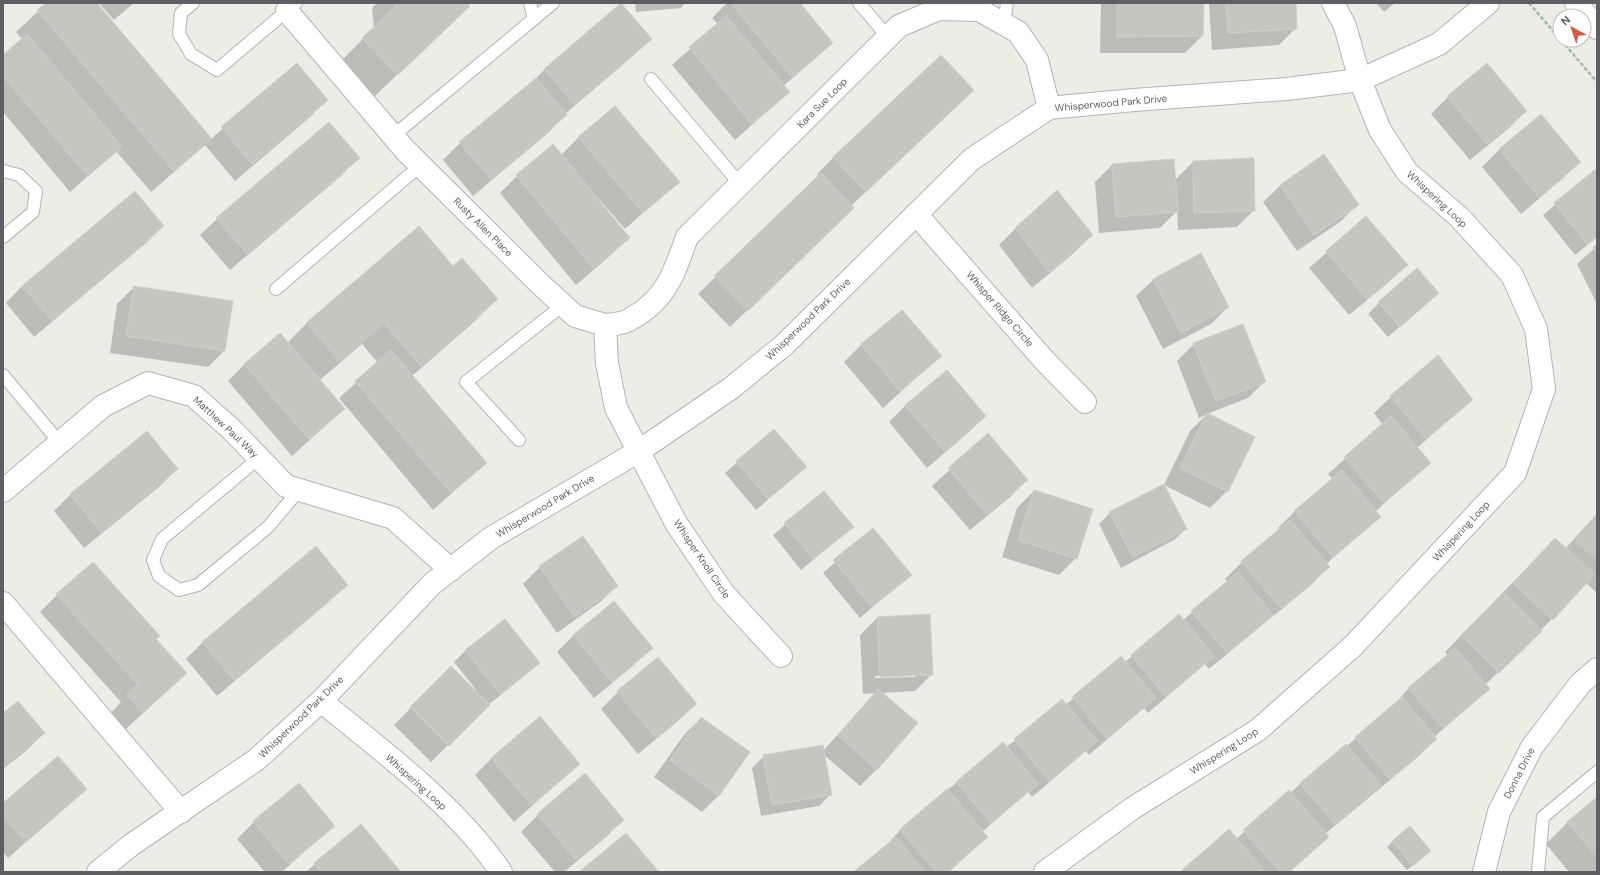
<svg xmlns="http://www.w3.org/2000/svg" width="1600" height="875" viewBox="0 0 1600 875" font-family="'DM Sans',sans-serif">
  <style>
    .shadow { fill: #0003; fill-rule: evenodd }
    .building { fill: #c6c6bf; stroke: #d2cfc4 }
    .lines { fill: none; stroke-linecap: round; stroke-linejoin: round }
    .lane-casing { stroke: #b2b4b8; stroke-width: 14 }
    .street-casing { stroke: #b2b4b8; stroke-width: 24 }
    .secondary-casing { stroke: #b4b6bb; stroke-width: 24 }
    .path { stroke: #9dc0ab; stroke-width: 2.5; stroke-dasharray: 4 2; stroke-linecap: butt }
    .lane { stroke: #fff; stroke-width: 12 }
    .street { stroke: #fff; stroke-width: 22 }
    .secondary { stroke: #fff; stroke-width: 22 }
    .labels { text-anchor: middle; dominant-baseline: central; stroke-width: 3.5; stroke-linejoin: round; paint-order: stroke }
    .street-label { font-size: 10px; fill: #5d5f64; stroke: #fff }
  </style>
  <rect width="100%" height="100%" fill="#edece5"/>
  <g class="shadow">
    <polygon points="47,3 96,3 211,139 297,64 327,100 310,117 235,181 205,145 151,192 116,151 70,192 3,112 3,56 22,39 16,32"/>
    <polygon points="99,3 134,3 114,20"/>
    <polygon points="377,3 465,3 469,6 375,96 341,61 374,28 372,8"/>
    <polygon points="635,3 685,3 681,8 636,12"/>
    <polygon points="727,3 799,3 832,43 815,59 783,86 789,92 735,140 672,65 718,24 712,18"/>
    <polygon points="1101,3 1203,3 1202,36 1185,53 1100,53"/>
    <polygon points="1209,3 1295,3 1296,28 1279,45 1212,50"/>
    <polygon points="1376,3 1395,3 1384,12"/>
    <polygon points="650,39 633,56 565,114 549,132 473,196 443,160 460,143 530,84 544,70"/>
    <polygon points="941,56 955,107 851,206 836,225 730,327 698,294 819,177 817,174 833,158"/>
    <polygon points="1448,97 1526,111 1509,128 1470,160 1431,114"/>
    <polygon points="1541,115 1579,162 1562,179 1521,214 1482,167 1499,150"/>
    <polygon points="579,137 678,182 625,229 599,199 598,200 629,238 612,254 576,285 500,193 517,176 561,155"/>
    <polygon points="1324,156 1357,205 1340,222 1297,251 1263,202 1280,186"/>
    <polygon points="358,158 342,175 230,270 200,235 217,219"/>
    <polygon points="1173,160 1175,180 1193,162 1254,210 1237,227 1178,230 1177,211 1160,228 1099,233 1095,182 1112,165"/>
    <polygon points="1597,170 1597,237 1575,255 1543,215"/>
    <polygon points="1366,218 1406,265 1389,282 1349,315 1309,268"/>
    <polygon points="163,226 146,243 34,337 6,303 22,286"/>
    <polygon points="1016,228 1092,235 1075,252 1032,288 999,245"/>
    <polygon points="1597,246 1597,304 1577,264"/>
    <polygon points="1201,255 1228,307 1211,324 1163,349 1136,296 1153,280"/>
    <polygon points="453,267 497,299 475,321 412,376 486,463 433,510 339,398 378,363 362,344 320,380 344,409 292,456 228,381 245,364 287,343 307,323"/>
    <polygon points="134,287 225,350 208,367 110,353 117,304"/>
    <polygon points="1379,303 1426,304 1388,337 1368,314"/>
    <polygon points="902,311 940,356 883,408 844,362 861,345"/>
    <polygon points="1194,344 1265,381 1248,398 1207,414 1227,491 1210,508 1164,485 1190,431 1207,414 1199,418 1177,361"/>
    <polygon points="1391,397 1471,400 1417,448 1430,462 1376,511 1380,517 1326,564 1328,567 1312,584 1209,669 1205,664 1148,713 1144,708 1089,755 1086,751 1032,797 1028,792 982,832 987,837 949,872 855,872 885,847 901,829 957,782 1125,662 1179,616 1183,620 1228,582 1225,579 1242,562 1280,530 1278,528 1295,511 1332,479 1328,474 1383,425 1374,413"/>
    <polygon points="906,405 985,416 968,433 927,468 889,422"/>
    <polygon points="774,430 805,467 756,510 725,473"/>
    <polygon points="988,435 1027,480 1010,497 970,530 932,486"/>
    <polygon points="177,469 160,486 84,548 54,511 71,494"/>
    <polygon points="1034,491 1076,558 1059,575 1002,557 1017,508"/>
    <polygon points="824,492 852,527 801,570 773,535"/>
    <polygon points="1110,513 1186,529 1174,540 1121,568 1099,524"/>
    <polygon points="1597,514 1597,593 1586,583 1552,619 1485,685 1488,689 1471,705 1434,737 1436,739 1419,756 1325,834 1328,837 1290,872 1181,872 1229,831 1236,839 1346,745 1347,746 1393,706 1409,688 1448,655 1445,652 1555,539 1565,549"/>
    <polygon points="873,529 910,575 860,618 823,573"/>
    <polygon points="540,567 617,586 600,602 557,633 523,584"/>
    <polygon points="346,584 330,601 217,696 186,659 203,642"/>
    <polygon points="57,595 155,640 186,673 126,729 111,713 121,702 40,612"/>
    <path d="M877,618L932,674L915,691L881,693L877,769L860,786L823,754L831,794L819,806L761,816L752,768L764,756L823,751L875,693L863,694L860,635ZM915,675V677L875,678V676Z"/>
    <polygon points="505,620 538,663 527,674 488,705 431,762 394,725 451,667 475,691 476,690 454,662 465,651"/>
    <polygon points="573,636 651,648 634,665 594,698 557,652"/>
    <polygon points="658,659 695,704 678,721 638,754 601,709 618,692"/>
    <polygon points="3,715 44,733 27,750 3,769"/>
    <polygon points="701,718 719,795 702,812 654,777 684,735"/>
    <polygon points="492,758 579,764 514,822 475,775"/>
    <polygon points="299,784 334,825 282,872 265,872 237,839 254,822"/>
    <polygon points="85,789 8,858 3,852 3,804"/>
    <polygon points="1597,798 1597,872 1569,872 1546,844 1568,822"/>
    <polygon points="538,815 623,820 606,837 564,872 555,872 521,832"/>
    <polygon points="1393,841 1424,856 1407,870 1387,847"/>
    <polygon points="315,864 399,872 306,872"/>
  </g>
  <g class="building">
    <polygon points="46,3 97,3 212,139 174,171 37,10"/>
    <polygon points="395,3 467,3 470,6 398,75 362,38 396,6"/>
    <polygon points="621,3 652,39 575,105 544,69"/>
    <polygon points="731,3 800,3 833,43 792,77"/>
    <polygon points="1117,3 1204,3 1203,36 1117,37"/>
    <polygon points="1226,3 1296,3 1297,29 1228,33"/>
    <polygon points="726,16 790,92 752,124 689,47"/>
    <polygon points="27,34 122,147 88,176 3,76 3,55"/>
    <polygon points="941,55 974,90 866,192 833,157"/>
    <polygon points="297,63 328,100 252,164 221,127"/>
    <polygon points="1487,63 1527,111 1487,144 1447,96"/>
    <polygon points="536,78 567,115 491,179 459,142"/>
    <polygon points="615,106 680,182 643,213 578,137"/>
    <polygon points="1541,114 1581,162 1539,197 1499,149"/>
    <polygon points="329,122 360,158 247,254 216,218"/>
    <polygon points="553,144 630,238 593,268 516,175"/>
    <polygon points="1324,154 1359,205 1314,235 1280,185"/>
    <polygon points="1254,158 1255,211 1194,213 1193,161"/>
    <polygon points="1174,159 1178,212 1116,217 1112,164"/>
    <polygon points="1597,168 1597,236 1587,244 1554,203"/>
    <polygon points="821,173 854,208 748,311 714,276"/>
    <polygon points="1057,190 1093,235 1049,272 1015,228"/>
    <polygon points="135,191 164,226 52,321 22,286"/>
    <polygon points="1366,216 1408,265 1367,299 1326,251"/>
    <polygon points="419,226 453,266 462,258 498,299 421,366 384,323 340,361 306,323"/>
    <polygon points="1597,245 1597,254 1593,247"/>
    <polygon points="1201,253 1229,307 1181,333 1153,279"/>
    <polygon points="1417,268 1439,293 1400,327 1378,302"/>
    <polygon points="134,286 233,301 225,351 126,336"/>
    <polygon points="902,310 942,356 900,391 861,344"/>
    <polygon points="1243,324 1266,382 1216,401 1193,343"/>
    <polygon points="280,333 345,409 309,439 244,364"/>
    <polygon points="391,350 487,463 451,493 355,381"/>
    <polygon points="1438,355 1473,400 1426,439 1390,396"/>
    <polygon points="947,370 986,416 945,452 905,405"/>
    <polygon points="1207,413 1255,437 1228,492 1180,468"/>
    <polygon points="1391,416 1431,463 1384,503 1344,457"/>
    <polygon points="774,429 807,467 768,499 736,461"/>
    <polygon points="147,431 178,469 101,532 70,494"/>
    <polygon points="988,433 1028,480 987,514 948,468"/>
    <polygon points="1342,470 1381,517 1333,557 1294,511"/>
    <polygon points="1164,484 1187,529 1133,557 1109,512"/>
    <polygon points="1034,490 1093,509 1077,559 1018,540"/>
    <polygon points="824,491 854,527 813,559 784,523"/>
    <polygon points="1597,514 1597,560 1574,539"/>
    <polygon points="1290,520 1330,567 1281,608 1241,561"/>
    <polygon points="873,528 912,575 872,607 833,560"/>
    <polygon points="583,536 618,586 575,617 539,566"/>
    <polygon points="1555,538 1595,574 1553,620 1513,583"/>
    <polygon points="316,546 348,585 234,680 202,642"/>
    <polygon points="93,562 160,636 156,639 187,673 143,713 127,695 138,685 56,594"/>
    <polygon points="1238,572 1273,615 1227,653 1191,611"/>
    <polygon points="1504,593 1542,631 1499,673 1461,635"/>
    <polygon points="614,601 653,648 612,682 573,635"/>
    <polygon points="930,614 933,675 880,677 877,617"/>
    <polygon points="1179,614 1214,656 1166,697 1131,655"/>
    <polygon points="505,619 540,663 500,694 465,650"/>
    <polygon points="1455,648 1490,689 1443,728 1408,688"/>
    <polygon points="1121,656 1156,698 1107,738 1072,697"/>
    <polygon points="658,657 697,704 656,738 617,691"/>
    <polygon points="451,666 490,705 449,746 410,707"/>
    <polygon points="878,689 918,723 877,770 838,735"/>
    <polygon points="1402,697 1437,739 1390,779 1355,737"/>
    <polygon points="1062,699 1097,741 1049,781 1014,739"/>
    <polygon points="18,701 45,733 3,767 3,713"/>
    <polygon points="540,716 580,764 532,805 491,758"/>
    <polygon points="701,717 750,752 719,796 670,760"/>
    <polygon points="1003,742 1038,784 991,823 956,782"/>
    <polygon points="1346,744 1381,785 1335,824 1300,783"/>
    <polygon points="823,745 832,795 772,805 763,755"/>
    <polygon points="58,756 87,789 26,842 3,816 3,803"/>
    <polygon points="585,773 624,820 576,860 537,814"/>
    <polygon points="299,783 335,826 289,864 253,821"/>
    <polygon points="947,789 988,837 947,872 936,872 900,829"/>
    <polygon points="1289,790 1329,837 1289,872 1280,872 1243,830"/>
    <polygon points="1597,797 1597,857 1567,822"/>
    <polygon points="361,824 401,872 322,872 314,863"/>
    <polygon points="1410,826 1431,851 1413,866 1392,841"/>
    <polygon points="1229,829 1265,872 1184,872 1182,870"/>
    <polygon points="626,833 659,872 579,872"/>
    <polygon points="896,837 925,872 853,872"/>
  </g>
  <g class="lines">
    <g class="lane-casing">
      <g id="lane">
        <polyline points="193,3 181,13 179,34 191,54 217,70 296,3"/>
        <polyline points="530,3 534,19"/>
        <polyline points="859,3 888,37"/>
        <polyline points="1004,24 1007,3"/>
        <polyline points="651,79 740,184"/>
        <polyline points="393,136 553,3"/>
        <polyline points="3,171 19,175 36,191 33,212 3,237"/>
        <polyline points="276,289 421,165"/>
        <polyline points="3,375 60,443"/>
        <polyline points="519,440 466,382 563,305"/>
        <polyline points="259,458 162,539 153,560 159,576 179,590 198,585 268,527 299,490"/>
        <polyline points="1538,872 1543,817 1597,772"/>
      </g>
    </g>
    <g class="street-casing">
      <g id="street">
        <polyline points="287,11 405,150 539,283 575,316 605,325 607,363 616,408 676,523 724,594 781,656"/>
        <polyline points="916,214 1044,360 1085,402"/>
        <path d="M605,325C612,324 623,324 629,320C666,300 674,274 687,237L899,26L939,9L979,10L1018,32L1037,60L1049,108"/>
        <polyline points="3,491 103,406 148,383 194,396 231,429 286,486 393,518 451,570"/>
        <polyline points="3,603 181,812"/>
        <path d="M321,701C382,751 457,806 501,872"/>
        <polyline points="98,872 131,845 256,760 321,701 432,584 491,538 639,451 730,389 784,345 972,159 1049,108 1134,100 1287,89 1360,80 1439,44 1488,3"/>
        <polyline points="1045,872 1133,808 1258,730 1353,646 1515,473 1544,389 1536,329 1512,275 1459,217 1407,172 1380,130 1360,80 1345,26 1333,3"/>
        <polyline points="1484,872 1499,812 1532,747 1580,684 1597,669"/>
      </g>
    </g>
    <g class="secondary-casing">
      <polyline id="secondary" points="1576,3 1597,28"/>
    </g>
    <g class="path">
      <polyline points="1529,3 1560,39"/>
      <polyline points="1561,40 1597,82"/>
    </g>
    <use href="#lane" class="lane"/>
    <use href="#street" class="street"/>
    <use href="#secondary" class="secondary"/>
  </g>
  <g class="labels">
    <g class="street-label">
      <text transform="translate(822 103) rotate(-45)">Kara Sue Loop</text>
      <text transform="translate(1111 103) rotate(-5)">Whisperwood Park Drive</text>
      <text transform="translate(1437 199) rotate(43)">Whispering Loop</text>
      <text transform="translate(483 227) rotate(45)">Rusty Allen Place</text>
      <text transform="translate(1000 309) rotate(49)">Whisper Ridge Circle</text>
      <text transform="translate(808 319) rotate(-44)">Whisperwood Park Drive</text>
      <text transform="translate(226 427) rotate(43)">Matthew Paul Way</text>
      <text transform="translate(545 506) rotate(-31)">Whisperwood Park Drive</text>
      <text transform="translate(1461 531) rotate(-47)">Whispering Loop</text>
      <text transform="translate(702 559) rotate(56)">Whisper Knoll Circle</text>
      <text transform="translate(301 717) rotate(-44)">Whisperwood Park Drive</text>
      <text transform="translate(1224 751) rotate(-32)">Whispering Loop</text>
      <text transform="translate(1519 773) rotate(-63)">Donna Drive</text>
      <text transform="translate(416 782) rotate(42)">Whispering Loop</text>
    </g>
  </g>
  <rect width="1600" height="875" fill="none" stroke="#5d5f64" stroke-width="8"/>
  <g transform="translate(1572 28) rotate(320)"><circle r="19" fill="#ffffff" stroke="#bebfc1"/>
  <path d="M0-3L7 15L0 10L-7 15Z" fill="#d75b41"/>
  <text y="-6" font-size="11" font-weight="bold" text-anchor="middle" fill="#5d5f64">N</text>
  </g>
</svg>
